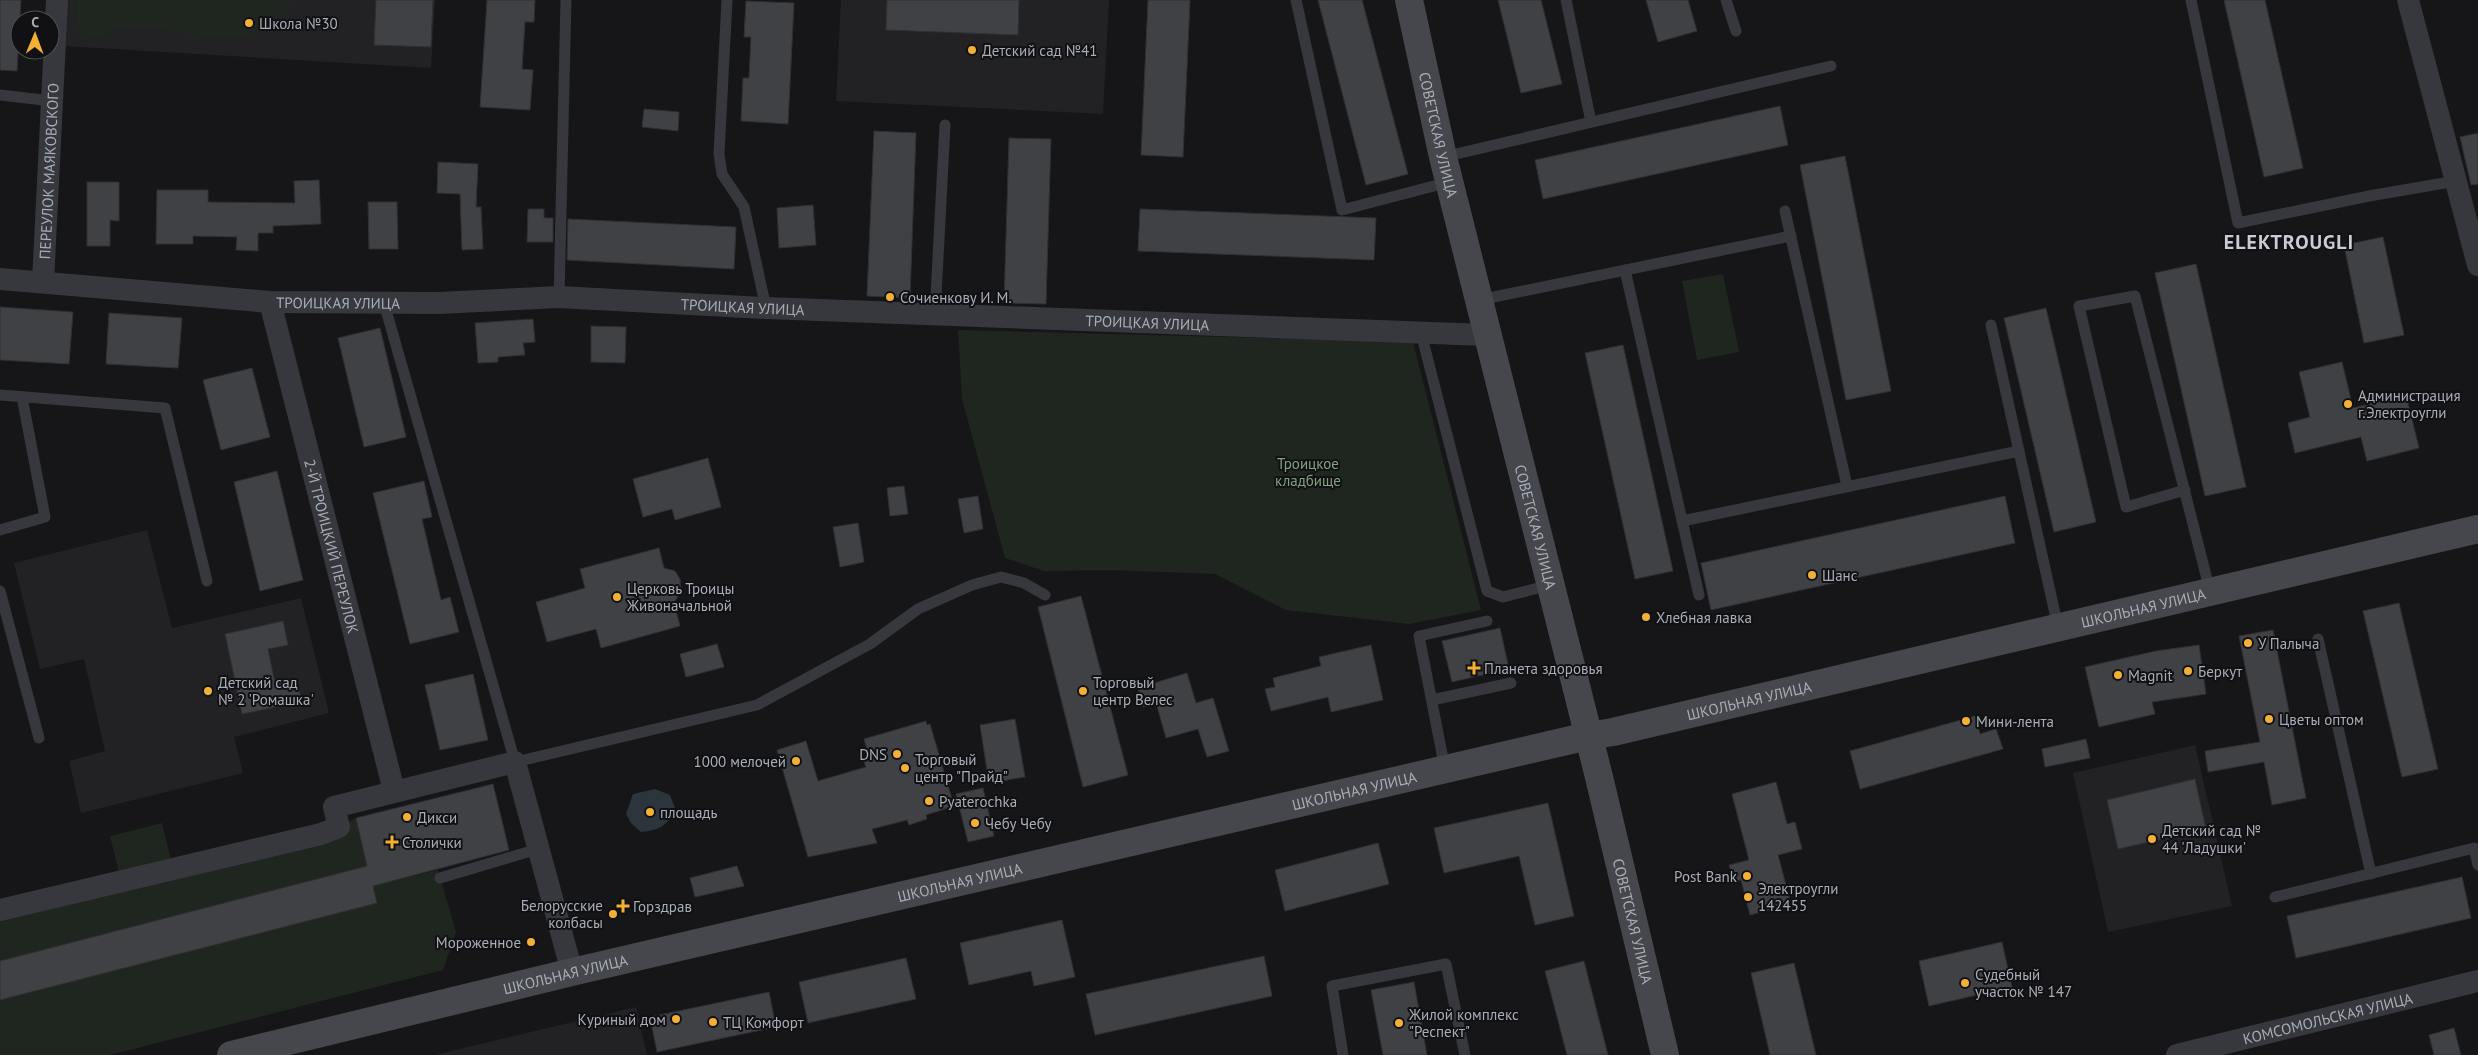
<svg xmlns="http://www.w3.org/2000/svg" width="2478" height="1055" viewBox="0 0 2478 1055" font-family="'PT Sans',sans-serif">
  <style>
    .built { fill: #222225 }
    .green { fill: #1e261f }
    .water { fill: #2c353c }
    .building { fill: #404145; stroke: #303034 }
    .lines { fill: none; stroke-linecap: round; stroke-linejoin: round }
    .lane { stroke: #37383d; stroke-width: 11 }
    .street { stroke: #37383d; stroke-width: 22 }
    .secondary { stroke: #45474d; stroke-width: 28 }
    .poi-dot { fill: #f2b134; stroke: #111113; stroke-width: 2 }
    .labels { text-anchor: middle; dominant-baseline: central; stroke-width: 4; stroke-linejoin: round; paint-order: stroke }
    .poi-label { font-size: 15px; fill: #a8adb8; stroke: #111113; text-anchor: start }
    .street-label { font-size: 15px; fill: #a8adb8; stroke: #111113 }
    .park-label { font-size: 15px; fill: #7fa381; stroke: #111113 }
    .district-label { font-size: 20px; font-weight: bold; letter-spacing: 1px; fill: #c9ccd4; stroke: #111113 }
  </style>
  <rect width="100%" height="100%" fill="#161618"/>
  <g class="built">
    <polygon points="67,0 435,0 431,68 63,46"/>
    <polygon points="841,0 1109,0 1103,114 836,101"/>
    <polygon points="147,530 172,628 301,598 329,713 234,737 243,773 81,813 69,761 105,751 84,659 40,669 14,563"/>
    <polygon points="2195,745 2232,906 2108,932 2073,773"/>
    <polygon points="636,1007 647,1055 434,1055"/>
  </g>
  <g class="green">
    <path d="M75,0H293C250,64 194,26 134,29C128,29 120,28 115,30C109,31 103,36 98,39L82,35L74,18Z"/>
    <polygon points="1723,274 1739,352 1697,360 1682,281"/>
    <polygon points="958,330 1413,342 1481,610 1409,624 1286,610 1215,574 1112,570 1044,571 1005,558 962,399"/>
    <polygon points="356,818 367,866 0,961 0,910 121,881 110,836 162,823 173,868 339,827"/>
    <polygon points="438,870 456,932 443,970 110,1055 0,1055 0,1000 373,886"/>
  </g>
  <path class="water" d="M655,789L670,795L675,808C668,826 659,830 641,832L631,823L626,814L633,794Z"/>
  <g class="building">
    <polygon points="0,0 21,0 17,71 0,70"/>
    <polygon points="376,0 433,0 431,47 374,45"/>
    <polygon points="487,0 535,0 534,22 525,22 522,69 533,70 530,110 480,107"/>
    <polygon points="887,0 1019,0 1018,35 886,30"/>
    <polygon points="1148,0 1190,0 1183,157 1141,155"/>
    <polygon points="1318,0 1362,0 1408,174 1366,185"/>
    <polygon points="1498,0 1541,0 1562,84 1521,93"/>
    <polygon points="1646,0 1688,0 1697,31 1658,42"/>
    <polygon points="2224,0 2265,0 2303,168 2264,177"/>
    <polygon points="746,1 794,3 788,124 741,121 743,78 749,78 751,37 744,37"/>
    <polygon points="1780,106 1788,145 1543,199 1535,160"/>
    <polygon points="644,109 679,112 678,131 642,127"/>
    <polygon points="874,131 916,133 910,298 867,296"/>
    <polygon points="2478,133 2478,184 2471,185 2460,137"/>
    <polygon points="1009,138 1051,139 1046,304 1004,303"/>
    <polygon points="1845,156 1891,391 1846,400 1800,165"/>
    <polygon points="438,162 478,164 476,207 481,207 483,249 462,250 460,194 437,193"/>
    <polygon points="319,180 321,224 273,226 273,233 258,233 258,251 236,250 237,237 193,236 193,244 156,244 157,190 208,190 208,202 295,203 294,181"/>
    <polygon points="87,182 119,182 119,221 110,220 110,246 87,246"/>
    <polygon points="368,202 397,202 398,249 369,249"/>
    <polygon points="813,205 816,245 779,248 777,208"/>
    <polygon points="528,209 544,209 544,218 553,218 553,242 527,242"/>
    <polygon points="1140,209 1376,218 1374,260 1138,251"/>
    <polygon points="568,219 736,227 734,269 567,260"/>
    <polygon points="2383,237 2404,335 2364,343 2344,245"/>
    <polygon points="2196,264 2246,487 2205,496 2155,273"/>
    <polygon points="0,307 73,312 69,364 0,360"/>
    <polygon points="2046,308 2096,522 2054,532 2004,318"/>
    <polygon points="109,313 182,318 178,368 106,364"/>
    <polygon points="533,319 535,342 523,343 525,355 498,357 498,362 478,363 475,323"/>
    <polygon points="591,326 626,327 625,363 591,362"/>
    <polygon points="380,328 406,437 364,447 338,338"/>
    <polygon points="1623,345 1673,571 1635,579 1585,353"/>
    <polygon points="2342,362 2353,408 2406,395 2419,448 2367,461 2361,437 2295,453 2288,423 2310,417 2299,372"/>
    <polygon points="252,368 270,437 221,450 203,380"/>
    <polygon points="708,458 721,507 675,520 672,509 643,517 633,479"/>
    <polygon points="277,471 303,580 260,591 234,482"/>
    <polygon points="424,481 432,517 422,519 441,600 450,597 459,632 410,644 373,493"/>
    <polygon points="904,486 908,514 890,516 887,488"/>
    <polygon points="978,496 983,529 964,533 958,499"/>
    <polygon points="2005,496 2015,543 1711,610 1701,563"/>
    <polygon points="858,523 864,562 840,567 833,527"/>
    <polygon points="659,548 664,568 675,571 680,579 681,591 674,603 680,626 601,648 596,629 547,642 536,602 585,588 580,569"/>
    <polygon points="1081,596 1128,775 1083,787 1038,607"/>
    <polygon points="2399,603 2438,769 2402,777 2363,611"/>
    <polygon points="283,621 288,645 268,649 275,683 296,678 302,702 242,714 225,634"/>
    <polygon points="1500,628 1509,669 1452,682 1442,641"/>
    <polygon points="2273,630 2306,798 2272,805 2264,762 2208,772 2205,751 2260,742 2239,636"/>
    <polygon points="717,644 724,667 686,677 680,654"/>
    <polygon points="1371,645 1383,700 1331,712 1328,697 1271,711 1265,689 1275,687 1273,678 1321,666 1319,657"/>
    <polygon points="2199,645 2206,694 2152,702 2155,714 2099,727 2085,667 2156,651"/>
    <polygon points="1187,673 1196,703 1213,698 1229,751 1207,757 1198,729 1166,738 1156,703 1143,707 1138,688"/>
    <polygon points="473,674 488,740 440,750 425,685"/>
    <polygon points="1975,716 1980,734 1996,729 2003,749 1860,789 1850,751"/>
    <polygon points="1015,719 1025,777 989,783 980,725"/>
    <polygon points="926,721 927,725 930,724 954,806 926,815 927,819 909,825 907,820 872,829 877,843 808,857 777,750 806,741 818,781 866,767 864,762 870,760 864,739"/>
    <polygon points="2086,739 2090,758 2045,767 2042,749"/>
    <polygon points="2195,779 2206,829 2118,849 2107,800"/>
    <polygon points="1776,782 1787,824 1795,822 1802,849 1778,855 1791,904 1750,915 1741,880 1734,882 1729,865 1749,860 1732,794"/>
    <polygon points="493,784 509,850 373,886 377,903 0,1000 0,961 367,866 356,818"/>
    <polygon points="983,788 994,836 968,842 956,794"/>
    <polygon points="1548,803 1574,916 1535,925 1519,856 1444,873 1434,828"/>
    <polygon points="1378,843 1389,884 1285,911 1275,870"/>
    <polygon points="737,866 744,886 695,897 690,878"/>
    <polygon points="2462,877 2471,918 2296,958 2287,916"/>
    <polygon points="1062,920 1075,977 1034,986 1031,971 969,985 960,943"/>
    <polygon points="2002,942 2012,987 1929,1006 1919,961"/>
    <polygon points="1264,956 1272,996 1095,1035 1086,994"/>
    <polygon points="906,958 916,999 808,1023 799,982"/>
    <polygon points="1584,961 1608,1055 1567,1055 1545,971"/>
    <polygon points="1794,963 1816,1055 1770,1055 1751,973"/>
    <polygon points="1414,982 1427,1055 1383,1055 1371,990"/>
    <polygon points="769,992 776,1027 657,1052 650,1017"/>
    <polygon points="2454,1028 2461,1055 2434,1055 2429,1035"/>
  </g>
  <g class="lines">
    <g class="lane">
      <polyline points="727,0 719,154 722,174 744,207 766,308"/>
      <polyline points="1296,0 1342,210 1449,182"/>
      <polyline points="1566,0 1591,122"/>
      <polyline points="1726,0 1736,31"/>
      <polyline points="2191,0 2238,223 2369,196 2456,181"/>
      <polyline points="0,95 52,101"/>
      <polyline points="1443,157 1831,66"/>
      <polyline points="1785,211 1847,486"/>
      <polyline points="1625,270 1699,595"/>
      <polyline points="559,297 566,0"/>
      <polyline points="1479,300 1791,236"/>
      <polyline points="384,303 515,762 757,705 870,644 918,609 972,585 1001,577 1024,583 1045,595"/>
      <polyline points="935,315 945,125"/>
      <polyline points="1991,325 2058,627"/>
      <polyline points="1421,333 1487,591 1503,597 1550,585"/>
      <polyline points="0,395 165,408 207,581"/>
      <polyline points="2185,490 2126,507 2079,306 2135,296 2210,591"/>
      <polyline points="1682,521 2019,451"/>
      <polyline points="0,530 45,517 22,397"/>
      <polyline points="0,591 39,738"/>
      <polyline points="2318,639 2371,874"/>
      <polyline points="1432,700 1511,683"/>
      <polyline points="1445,769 1419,636 1487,621"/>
      <polyline points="440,878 538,849"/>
      <polyline points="2275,897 2474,848 2478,865"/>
      <polyline points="1343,1055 1332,986 1446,964 1465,1055"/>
    </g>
    <g class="street">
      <polyline points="2408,0 2478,265"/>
      <path id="s1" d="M0,279L270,302L439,303L559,297L766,308L1486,335"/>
      <path id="s2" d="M43,282L57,0"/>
      <path id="s3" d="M270,302L394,791"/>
      <polyline points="0,910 321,834 339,827 334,807 515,762 572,972"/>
      <path id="s4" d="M2177,1055L2478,981"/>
    </g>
    <g class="secondary">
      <path id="s5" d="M1409,0L1443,157L1599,777L1665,1055"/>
      <path id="s6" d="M231,1055L572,972L1588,736L1613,732L2478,529"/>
    </g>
  </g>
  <g class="poi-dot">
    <circle cx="249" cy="23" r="5"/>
    <circle cx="972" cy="50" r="5"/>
    <circle cx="890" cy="297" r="5"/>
    <circle cx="2348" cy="404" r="5"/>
    <circle cx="1812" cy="575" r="5"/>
    <circle cx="617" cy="597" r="5"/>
    <circle cx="1646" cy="617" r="5"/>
    <circle cx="2248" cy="643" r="5"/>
    <path d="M1471.5 660.5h5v5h5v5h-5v5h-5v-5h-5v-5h5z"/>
    <circle cx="2188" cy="671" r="5"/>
    <circle cx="2118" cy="675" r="5"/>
    <circle cx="208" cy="691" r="5"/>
    <circle cx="1083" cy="691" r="5"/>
    <circle cx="2269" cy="719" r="5"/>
    <circle cx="1966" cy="721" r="5"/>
    <circle cx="897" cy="754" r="5"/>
    <circle cx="796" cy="761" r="5"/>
    <circle cx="905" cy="768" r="5"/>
    <circle cx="929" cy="801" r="5"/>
    <circle cx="650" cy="812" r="5"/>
    <circle cx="407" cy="817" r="5"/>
    <circle cx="975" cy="823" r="5"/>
    <circle cx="2152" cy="839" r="5"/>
    <path d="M389.5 834.5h5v5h5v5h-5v5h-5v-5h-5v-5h5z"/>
    <circle cx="1747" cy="876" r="5"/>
    <circle cx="1748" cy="897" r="5"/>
    <path d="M620.5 898.5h5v5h5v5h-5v5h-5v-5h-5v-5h5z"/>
    <circle cx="613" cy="914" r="5"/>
    <circle cx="531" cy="942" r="5"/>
    <circle cx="1965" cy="983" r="5"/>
    <circle cx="676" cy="1019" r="5"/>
    <circle cx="713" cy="1022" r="5"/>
    <circle cx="1399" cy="1023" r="5"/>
  </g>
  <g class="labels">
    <g class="poi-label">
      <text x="259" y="23">Школа №30</text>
      <text x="982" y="50">Детский сад №41</text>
      <text x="900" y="297">Сочиенкову И. М.</text>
      <text x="2358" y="395">Администрация<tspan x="2358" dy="17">г.Электроугли</tspan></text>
      <text x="1822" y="575">Шанс</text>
      <text x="627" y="588">Церковь Троицы<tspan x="627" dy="17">Живоначальной</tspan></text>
      <text x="1656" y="617">Хлебная лавка</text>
      <text x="2258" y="643">У Палыча</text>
      <text x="1484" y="668">Планета здоровья</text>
      <text x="2198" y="671">Беркут</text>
      <text x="2128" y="675">Magnit</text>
      <text x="218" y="682">Детский сад<tspan x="218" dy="17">№ 2 'Ромашка'</tspan></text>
      <text x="1093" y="682">Торговый<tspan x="1093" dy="17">центр Велес</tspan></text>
      <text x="2279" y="719">Цветы оптом</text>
      <text x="1976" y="721">Мини-лента</text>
      <text x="887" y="754" text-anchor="end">DNS</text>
      <text x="915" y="759">Торговый<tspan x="915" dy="17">центр "Прайд"</tspan></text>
      <text x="786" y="761" text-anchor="end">1000 мелочей</text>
      <text x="939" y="801">Pyaterochka</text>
      <text x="660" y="812">площадь</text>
      <text x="417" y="817">Дикси</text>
      <text x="985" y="823">Чебу Чебу</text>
      <text x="2162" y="830">Детский сад №<tspan x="2162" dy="17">44 'Ладушки'</tspan></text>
      <text x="402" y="842">Столички</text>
      <text x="1737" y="876" text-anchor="end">Post Bank</text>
      <text x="1758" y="888">Электроугли<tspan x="1758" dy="17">142455</tspan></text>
      <text x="603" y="905" text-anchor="end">Белорусские<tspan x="603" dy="17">колбасы</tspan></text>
      <text x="633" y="906">Горздрав</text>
      <text x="521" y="942" text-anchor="end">Мороженное</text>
      <text x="1975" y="974">Судебный<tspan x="1975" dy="17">участок № 147</tspan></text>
      <text x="1409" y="1014">Жилой комплекс<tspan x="1409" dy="17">"Респект"</tspan></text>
      <text x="666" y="1019" text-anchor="end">Куриный дом</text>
      <text x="723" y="1022">ТЦ Комфорт</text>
    </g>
    <g class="street-label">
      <text stroke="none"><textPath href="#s5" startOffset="138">СОВЕТСКАЯ УЛИЦА</textPath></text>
      <text stroke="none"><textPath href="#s2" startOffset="111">ПЕРЕУЛОК МАЯКОВСКОГО</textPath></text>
      <text stroke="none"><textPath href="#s1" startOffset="339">ТРОИЦКАЯ УЛИЦА</textPath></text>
      <text stroke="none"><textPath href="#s1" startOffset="744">ТРОИЦКАЯ УЛИЦА</textPath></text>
      <text stroke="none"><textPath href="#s1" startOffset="1149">ТРОИЦКАЯ УЛИЦА</textPath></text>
      <text stroke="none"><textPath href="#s5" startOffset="542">СОВЕТСКАЯ УЛИЦА</textPath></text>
      <text stroke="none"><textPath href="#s3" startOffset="252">2-Й ТРОИЦКИЙ ПЕРЕУЛОК</textPath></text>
      <text stroke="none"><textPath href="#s6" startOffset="1964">ШКОЛЬНАЯ УЛИЦА</textPath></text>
      <text stroke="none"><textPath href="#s6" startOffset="1559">ШКОЛЬНАЯ УЛИЦА</textPath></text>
      <text stroke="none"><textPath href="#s6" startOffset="1154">ШКОЛЬНАЯ УЛИЦА</textPath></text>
      <text stroke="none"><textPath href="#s6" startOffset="749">ШКОЛЬНАЯ УЛИЦА</textPath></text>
      <text stroke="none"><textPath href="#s5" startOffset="948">СОВЕТСКАЯ УЛИЦА</textPath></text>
      <text stroke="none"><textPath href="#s6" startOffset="344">ШКОЛЬНАЯ УЛИЦА</textPath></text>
      <text stroke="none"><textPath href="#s4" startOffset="155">КОМСОМОЛЬСКАЯ УЛИЦА</textPath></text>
    </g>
    <g class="park-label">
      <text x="1308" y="463">Троицкое<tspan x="1308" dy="17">кладбище</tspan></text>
    </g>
    <g class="district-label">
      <text x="2289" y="242">ELEKTROUGLI</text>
    </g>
  </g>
  <g transform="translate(35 35) rotate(1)"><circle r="24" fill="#111113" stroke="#4d4f55"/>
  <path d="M0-4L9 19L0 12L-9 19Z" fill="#f2b134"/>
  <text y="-8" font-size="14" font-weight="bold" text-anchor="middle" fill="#a8adb8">С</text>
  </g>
</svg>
